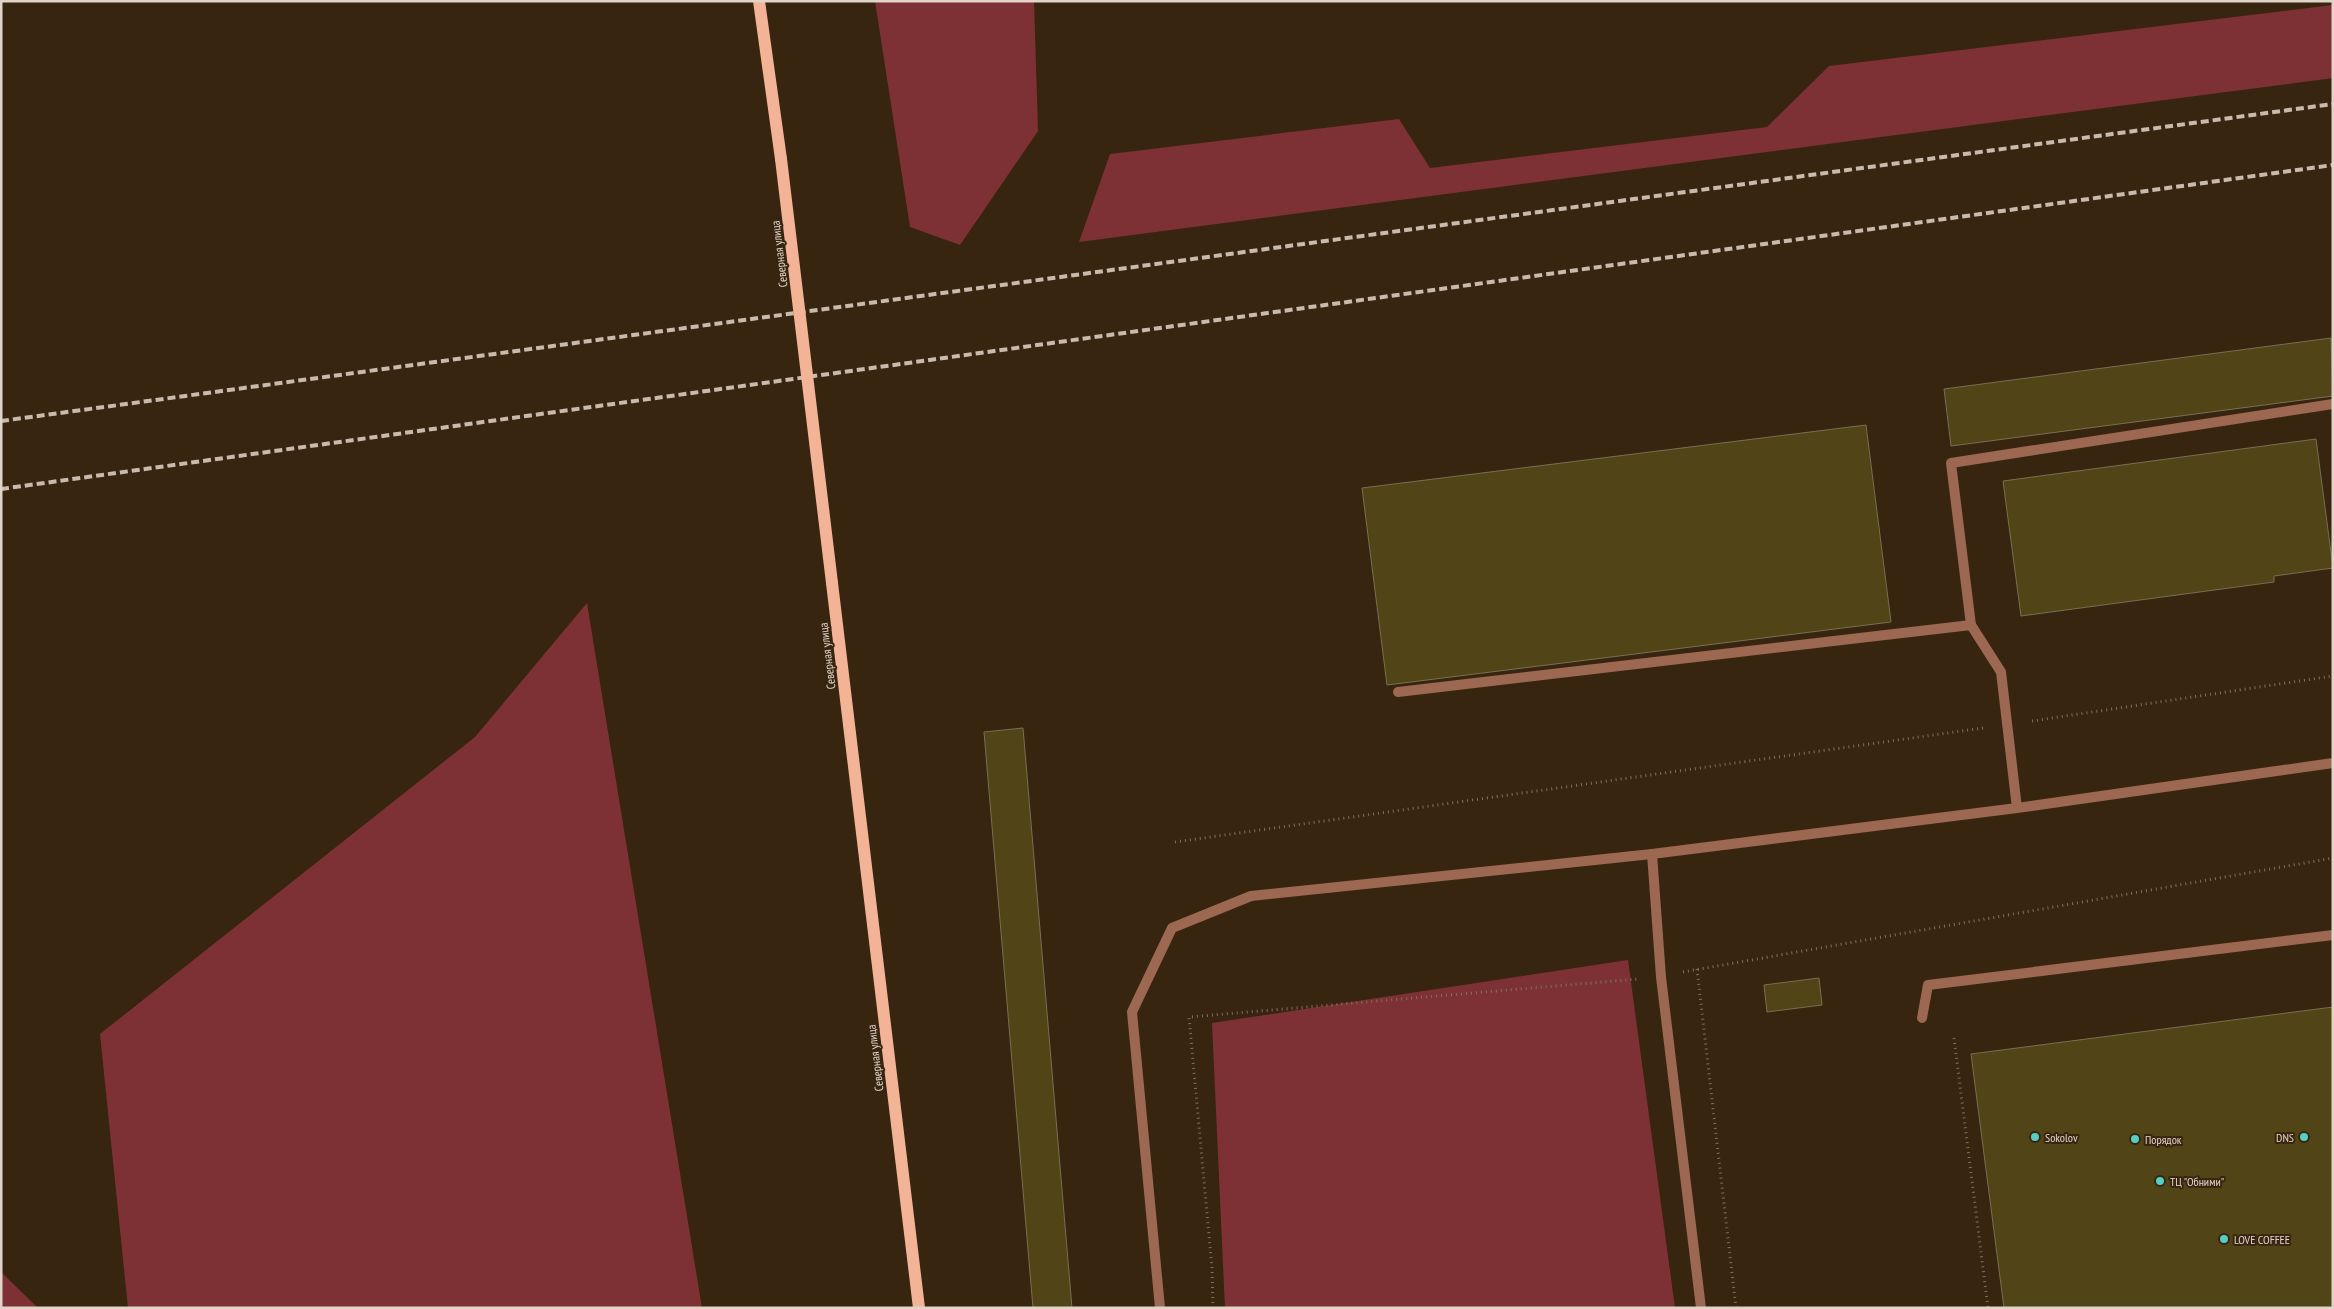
<svg xmlns="http://www.w3.org/2000/svg" width="2334" height="1309" viewBox="0 0 2334 1309" font-family="'PT Sans Narrow',sans-serif">
  <style>
    .forest { fill: #7e3134 }
    .building { fill: #514417; stroke: #796f52 }
    .lines { fill: none; stroke-linecap: round; stroke-linejoin: round }
    .path { stroke: #7f6f5e; stroke-width: 3; stroke-dasharray: 1 4; stroke-linecap: butt }
    .lane { stroke: #9c6851; stroke-width: 10 }
    .street { stroke: #9c6851; stroke-width: 10 }
    .primary { stroke: #f3b397; stroke-width: 12 }
    .rail { stroke: #c8baad; stroke-width: 4; stroke-dasharray: 8 4; stroke-linecap: butt }
    .primary-bridge { stroke: #f3b397; stroke-width: 12 }
    .poi-dot { fill: #56cec4; stroke: #382510; stroke-width: 2 }
    .labels { text-anchor: middle; dominant-baseline: central; stroke-width: 4; stroke-linejoin: round; paint-order: stroke }
    .street-label { font-size: 12px; fill: #e1d4c8; stroke: #382510 }
    .poi-label { font-size: 12px; fill: #e1d4c8; stroke: #382510; text-anchor: start }
  </style>
  <rect width="100%" height="100%" fill="#382510"/>
  <g class="forest">
    <polygon points="875,1 1034,1 1038,131 960,245 910,227"/>
    <polygon points="2333,5 2333,78 1079,242 1110,154 1399,119 1430,168 1767,127 1829,66"/>
    <polygon points="587,603 702,1308 128,1308 100,1034 475,737"/>
    <polygon points="1628,960 1675,1308 1225,1308 1212,1023"/>
    <polygon points="1,1272 38,1308 1,1308"/>
  </g>
  <g class="building">
    <polygon points="2331,338 2333,396 1951,446 1944,389"/>
    <polygon points="1866,425 1891,622 1387,685 1362,488"/>
    <polygon points="2316,439 2333,568 2274,576 2274,582 2021,616 2003,481"/>
    <polygon points="1023,728 1072,1308 1033,1308 984,732"/>
    <polygon points="1819,978 1822,1005 1767,1012 1764,985"/>
    <polygon points="2333,1007 2333,1308 2004,1308 1971,1054"/>
  </g>
  <g class="lines">
    <g class="path">
      <polyline points="2032,721 2333,676"/>
      <polyline points="1175,842 1983,728"/>
      <polyline points="1697,969 1736,1308"/>
      <polyline points="1683,972 2333,858"/>
      <polyline points="1954,1038 1988,1308"/>
      <polyline points="1213,1308 1212,1268 1189,1017 1638,979"/>
    </g>
    <g class="lane">
      <polyline points="1971,625 1951,463 2333,404"/>
      <polyline points="1398,692 1971,625 2001,672 2017,808"/>
      <polyline points="1652,854 1661,977 1701,1308"/>
      <polyline points="1922,1018 1928,985 2333,935"/>
    </g>
    <polyline class="street" points="1160,1308 1132,1012 1172,928 1251,896 1652,854 2017,808 2333,763"/>
    <g class="primary">
      <polyline points="759,1 781,159"/>
      <polyline points="832,583 919,1308"/>
    </g>
    <g class="rail">
      <polyline points="1,421 2333,104"/>
      <polyline points="1,489 2333,165"/>
    </g>
    <polyline class="primary-bridge" points="781,159 832,583"/>
  </g>
  <g class="poi-dot">
    <circle cx="2035" cy="1137" r="5"/>
    <circle cx="2304" cy="1137" r="5"/>
    <circle cx="2135" cy="1139" r="5"/>
    <circle cx="2160" cy="1181" r="5"/>
    <circle cx="2224" cy="1239" r="5"/>
  </g>
  <g class="labels">
    <g class="street-label">
      <text transform="translate(779 254) rotate(-97)">Северная улица</text>
      <text transform="translate(827 656) rotate(-97)">Северная улица</text>
      <text transform="translate(875 1058) rotate(-97)">Северная улица</text>
    </g>
    <g class="poi-label">
      <text x="2045" y="1137">Sokolov</text>
      <text x="2294" y="1137" text-anchor="end">DNS</text>
      <text x="2145" y="1139">Порядок</text>
      <text x="2170" y="1181">ТЦ "Обними"</text>
      <text x="2234" y="1239">LOVE COFFEE</text>
    </g>
  </g>
  <rect width="2334" height="1309" fill="none" stroke="#e1d4c8" stroke-width="5"/>
</svg>
